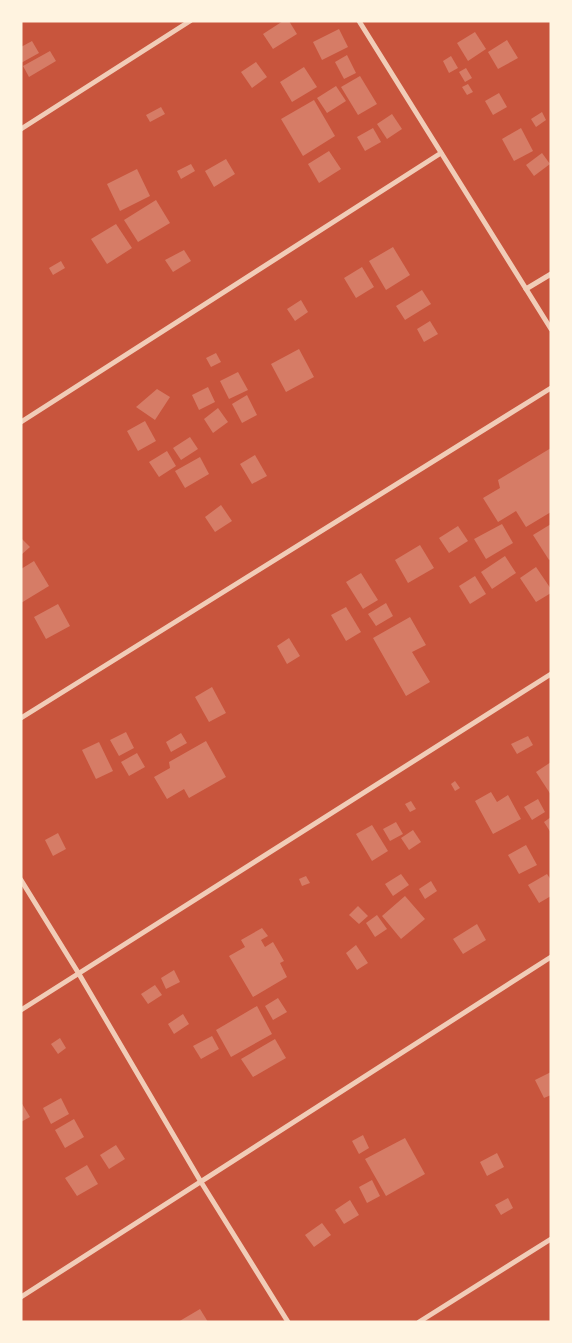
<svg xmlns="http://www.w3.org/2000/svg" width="572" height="1343" viewBox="0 0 572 1343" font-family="Manrope,sans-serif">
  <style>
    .building { fill: #d67c66 }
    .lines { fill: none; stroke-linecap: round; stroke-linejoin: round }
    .minor { stroke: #f1ccb7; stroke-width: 5 }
  </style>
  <rect width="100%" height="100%" fill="#c8553d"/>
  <g class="building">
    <polygon points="283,21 289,21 297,34 273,49 263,34"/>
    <polygon points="339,29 348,47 322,60 313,42"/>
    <polygon points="475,32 486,49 468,61 457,43"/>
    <polygon points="507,40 518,58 498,69 488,52"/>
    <polygon points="32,41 39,53 21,63 21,47"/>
    <polygon points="50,51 56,61 29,77 23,66"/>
    <polygon points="347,55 356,73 344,79 335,62"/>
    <polygon points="451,56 458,68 449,73 443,61"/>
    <polygon points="256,62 267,77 252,88 241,72"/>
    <polygon points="304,67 317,87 292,102 280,82"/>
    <polygon points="466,68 472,78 465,82 459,72"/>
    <polygon points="360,76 377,104 358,115 341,87"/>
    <polygon points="468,84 473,92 467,95 462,87"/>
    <polygon points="336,86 346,101 327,113 317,98"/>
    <polygon points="499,93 507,107 493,115 485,101"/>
    <polygon points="314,100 335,136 303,156 281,119"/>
    <polygon points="161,107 165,114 150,122 146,115"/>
    <polygon points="542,112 546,120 536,127 531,119"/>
    <polygon points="392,114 402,129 387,139 377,124"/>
    <polygon points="373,128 381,142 365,151 357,137"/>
    <polygon points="521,128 533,151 514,161 502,139"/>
    <polygon points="329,151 341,169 319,183 308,164"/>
    <polygon points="542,153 550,164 534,176 526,165"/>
    <polygon points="226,159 235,174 214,187 205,171"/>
    <polygon points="191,164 195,171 181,179 177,171"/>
    <polygon points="137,169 150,196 120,211 107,184"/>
    <polygon points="156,200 170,223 138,242 124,220"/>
    <polygon points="116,224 132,248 107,264 91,239"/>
    <polygon points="393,247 410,275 386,290 369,261"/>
    <polygon points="184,250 191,261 173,272 165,260"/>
    <polygon points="61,261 65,268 53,275 49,268"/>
    <polygon points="362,267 374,287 356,298 344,278"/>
    <polygon points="422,290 431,304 405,320 396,306"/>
    <polygon points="301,300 308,312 295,321 287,309"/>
    <polygon points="430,321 438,334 424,342 417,329"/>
    <polygon points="299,349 314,377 286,392 271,364"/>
    <polygon points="216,353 221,362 211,367 206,358"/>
    <polygon points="238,372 248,390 229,399 220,381"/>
    <polygon points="208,387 215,402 199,410 192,395"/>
    <polygon points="157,389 170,397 155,420 136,407"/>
    <polygon points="247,395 257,415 242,423 232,404"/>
    <polygon points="218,408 228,422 213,433 204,419"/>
    <polygon points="145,421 156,441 138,451 127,431"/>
    <polygon points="190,437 198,449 181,460 173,448"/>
    <polygon points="551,448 551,512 526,527 516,511 498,522 483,498 500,488 498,480"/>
    <polygon points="167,451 176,466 159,477 149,462"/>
    <polygon points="255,455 267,476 252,484 240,464"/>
    <polygon points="200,457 209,474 185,488 175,471"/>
    <polygon points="221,505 232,521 215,532 205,517"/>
    <polygon points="502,524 513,543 486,559 474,539"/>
    <polygon points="551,524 551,559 549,560 533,535"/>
    <polygon points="458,526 468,541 449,553 439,538"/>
    <polygon points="21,538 30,547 21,555"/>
    <polygon points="420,545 434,568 408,583 395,560"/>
    <polygon points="505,556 516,573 492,589 481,572"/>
    <polygon points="34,561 49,586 21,603 21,569"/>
    <polygon points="536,567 551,589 551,593 536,602 520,578"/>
    <polygon points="361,573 378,600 363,609 346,582"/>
    <polygon points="475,576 486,594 470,604 459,586"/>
    <polygon points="386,603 393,616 376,626 368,614"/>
    <polygon points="58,604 70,626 46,639 34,617"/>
    <polygon points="346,607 361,632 346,641 331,615"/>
    <polygon points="410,617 426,645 412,652 430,682 406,696 373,638"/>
    <polygon points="289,638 300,656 287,664 277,646"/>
    <polygon points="212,687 226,713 209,722 195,697"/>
    <polygon points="126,732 134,748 119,756 110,740"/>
    <polygon points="181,733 187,743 171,752 166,742"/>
    <polygon points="528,736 533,745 517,754 511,744"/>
    <polygon points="206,741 226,777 189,798 184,789 167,799 154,777 170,768 169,762"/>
    <polygon points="99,742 113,771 96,779 82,750"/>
    <polygon points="137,753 145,767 129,776 121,762"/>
    <polygon points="551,762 551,795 536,772"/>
    <polygon points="455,781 460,788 455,791 451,784"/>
    <polygon points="491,792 497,802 508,795 521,819 493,834 475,801"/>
    <polygon points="538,799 545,812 532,820 524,807"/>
    <polygon points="411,801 416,809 410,812 405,804"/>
    <polygon points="551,817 551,833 544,822"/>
    <polygon points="396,822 403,834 390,841 383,829"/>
    <polygon points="372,825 388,851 372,861 356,834"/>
    <polygon points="413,830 421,842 409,850 401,838"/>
    <polygon points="58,833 66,849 53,856 45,840"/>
    <polygon points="526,845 537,865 519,874 508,855"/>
    <polygon points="401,874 409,885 393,896 385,884"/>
    <polygon points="547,874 551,880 551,896 539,903 528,885"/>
    <polygon points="306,876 310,883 302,886 299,879"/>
    <polygon points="431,881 437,891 425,899 419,889"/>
    <polygon points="405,896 425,919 401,939 382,916"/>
    <polygon points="358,906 368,916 359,924 349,915"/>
    <polygon points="377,915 387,929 375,937 366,923"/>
    <polygon points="477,924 486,940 463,954 453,939"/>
    <polygon points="262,928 268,936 261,940 265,947 273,942 284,961 280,963 287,977 253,997 229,956 245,947 241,940"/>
    <polygon points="356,945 368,963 357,970 346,953"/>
    <polygon points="174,970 180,982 166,989 161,978"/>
    <polygon points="155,985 162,995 148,1004 141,994"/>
    <polygon points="278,998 287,1012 273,1020 265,1006"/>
    <polygon points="257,1006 272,1034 231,1057 216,1030"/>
    <polygon points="183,1014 189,1024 174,1034 168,1024"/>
    <polygon points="212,1036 219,1049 201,1059 193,1046"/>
    <polygon points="60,1038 66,1048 58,1054 51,1044"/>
    <polygon points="275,1039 286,1058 253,1077 241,1059"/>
    <polygon points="551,1072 551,1095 544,1098 535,1080"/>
    <polygon points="61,1098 69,1114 51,1124 43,1108"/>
    <polygon points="21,1102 30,1117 21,1122"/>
    <polygon points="74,1119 84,1137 65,1148 55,1130"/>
    <polygon points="363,1135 369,1148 359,1154 352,1141"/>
    <polygon points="405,1138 425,1174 386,1196 365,1159"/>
    <polygon points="116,1145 125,1159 109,1169 100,1155"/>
    <polygon points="497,1153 504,1167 487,1176 480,1162"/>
    <polygon points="87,1165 98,1184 77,1196 65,1178"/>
    <polygon points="372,1180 380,1196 367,1203 359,1187"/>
    <polygon points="508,1198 513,1208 501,1215 495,1205"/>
    <polygon points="350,1200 359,1215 344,1224 335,1210"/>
    <polygon points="322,1223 331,1235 314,1247 305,1235"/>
    <polygon points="200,1309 208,1322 178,1322"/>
  </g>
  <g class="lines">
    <g class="minor">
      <polyline points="359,21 551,329"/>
      <polyline points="21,129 190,21"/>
      <polyline points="526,289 551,274"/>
      <polyline points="21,422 441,153"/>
      <polyline points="21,718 551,388"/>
      <polyline points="21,880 79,974 201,1182 288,1322"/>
      <polyline points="21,1010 551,674"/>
      <polyline points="21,1297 551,957"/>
      <polyline points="419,1322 551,1239"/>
    </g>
  </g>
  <rect width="572" height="1343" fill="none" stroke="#fff3e0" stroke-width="45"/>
</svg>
